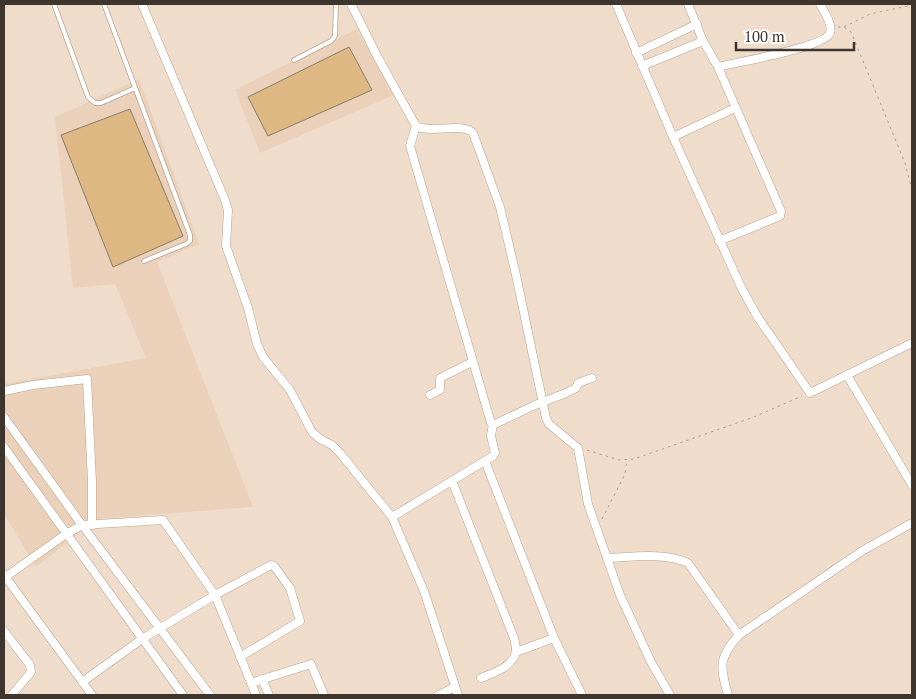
<svg xmlns="http://www.w3.org/2000/svg" width="916" height="699" viewBox="0 0 916 699" font-family="'PT Serif',serif">
  <style>
    .built { fill: #ebd1ba }
    .building { fill: #ddb883; stroke: #897b68 }
    .lines { fill: none; stroke-linecap: round; stroke-linejoin: round }
    .service-casing { stroke: #b6a392; stroke-width: 5.5 }
    .minor-casing { stroke: #b6a392; stroke-width: 9 }
    .path { stroke: #ab9c8e; stroke-width: 1; stroke-dasharray: 2.5 4; stroke-linecap: butt }
    .service { stroke: #fff; stroke-width: 4 }
    .minor { stroke: #fff; stroke-width: 8 }
  </style>
  <rect width="100%" height="100%" fill="#f0dcca"/>
  <g class="built">
    <polygon points="357,29 394,95 260,153 235,90"/>
    <polygon points="139,79 199,244 157,262 253,507 97,519 36,567 4,514 4,384 146,358 115,284 73,288 55,117"/>
  </g>
  <g class="building">
    <polygon points="349,47 372,90 268,136 248,97"/>
    <polygon points="130,109 183,236 113,267 61,135"/>
  </g>
  <g class="lines">
    <g class="service-casing">
      <g id="service">
        <polyline points="54,4 88,97 95,103 101,103 135,88"/>
        <polyline points="104,4 190,235 190,241 186,244 144,261"/>
        <polyline points="294,60 331,41 335,36 336,4"/>
      </g>
    </g>
    <g class="minor-casing">
      <g id="minor">
        <polyline points="142,4 225,200 228,210 226,246 248,308 257,344 263,357 290,390 312,432 320,439 332,445 340,453 392,517 424,591 458,695"/>
        <path d="M351,4L377,56L416,126C430,134 463,122 473,133L500,207L516,275L546,418L549,424L578,448L588,504L620,595L651,662L670,695"/>
        <polyline points="616,4 673,137 741,287 757,316 810,393 912,343"/>
        <polyline points="688,4 703,41 718,67 781,211 780,216 719,241"/>
        <polyline points="636,53 697,24"/>
        <polyline points="642,66 703,41"/>
        <path d="M718,67C736,62 824,48 830,33C833,25 824,11 820,4"/>
        <polyline points="416,126 410,146 491,423 495,424 535,405 566,393 576,388 578,383 592,378"/>
        <polyline points="673,137 735,108"/>
        <polyline points="847,375 912,485"/>
        <polyline points="4,391 33,385 87,379 92,482 92,525"/>
        <polyline points="430,395 440,390 440,378 472,362"/>
        <polyline points="4,417 82,525 210,695"/>
        <polyline points="4,447 183,695"/>
        <polyline points="485,461 554,638 582,695"/>
        <path d="M452,481L514,638C515,642 516,647 516,651C514,667 493,673 481,678"/>
        <polyline points="392,517 493,456 495,453 491,436 493,424"/>
        <path d="M607,558C632,557 665,552 688,563L739,635"/>
        <polyline points="4,575 92,695"/>
        <polyline points="4,578 66,534 82,525 163,520 215,595 256,695"/>
        <polyline points="4,631 30,665 31,672 12,695"/>
        <polyline points="516,652 554,638"/>
        <polyline points="262,679 269,695"/>
        <polyline points="82,682 142,639 215,595 271,565 274,566 290,588 300,621 240,657"/>
        <polyline points="251,683 311,664 324,695"/>
        <polyline points="438,695 455,687"/>
        <path d="M728,695C720,667 718,658 739,635L862,551L912,523"/>
      </g>
    </g>
    <g class="path">
      <polyline points="838,27 844,27 851,32 905,163 912,190"/>
      <polyline points="844,27 870,14 912,5"/>
      <polyline points="587,450 619,460 634,459 754,417 802,396"/>
      <polyline points="602,519 625,474 627,461"/>
    </g>
    <use href="#service" class="service"/>
    <use href="#minor" class="minor"/>
  </g>
  <rect width="916" height="699" fill="none" stroke="#3d352e" stroke-width="10"/>
  <path d="M736 42v8h118v-8" fill="none" stroke="#3d352e" stroke-width="2.5"/>
  <text x="744" y="42" font-size="15" fill="#3d352e" stroke="#ffffff" stroke-width="4" paint-order="stroke">100 m</text>
</svg>
